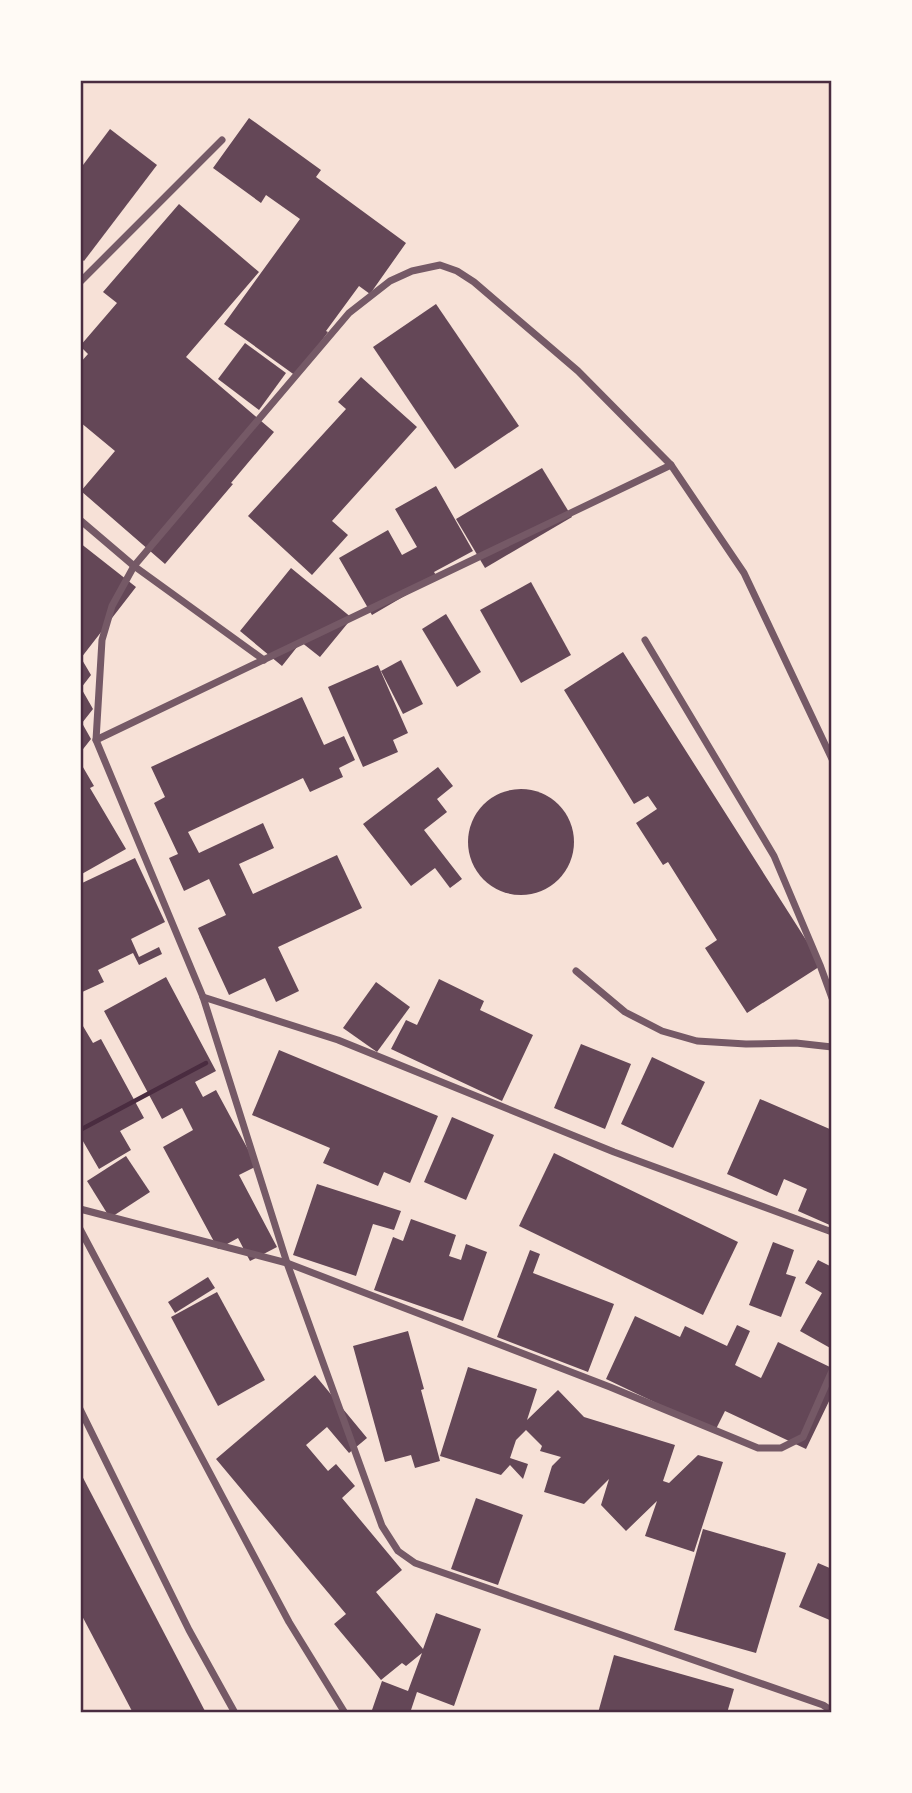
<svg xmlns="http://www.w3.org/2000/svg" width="912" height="1793" viewBox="0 0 912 1793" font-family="'Asap Condensed',sans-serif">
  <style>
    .building { fill: #644757 }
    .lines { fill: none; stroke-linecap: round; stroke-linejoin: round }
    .path { stroke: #4a2c40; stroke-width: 4.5 }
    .minor { stroke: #755966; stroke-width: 7 }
    .neatline { fill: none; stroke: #4a2c40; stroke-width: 2.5 }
  </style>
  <rect width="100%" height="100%" fill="#f7e1d7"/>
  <g class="building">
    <polygon points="249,118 321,170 316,177 406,243 370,294 359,286 326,331 328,332 296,376 224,324 300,219 266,195 261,203 213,168"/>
    <polygon points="110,129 157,165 84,261 80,258 80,169"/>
    <polygon points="179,204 259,272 186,357 274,432 231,483 233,484 165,564 81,491 115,451 80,422 80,363 88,354 80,346 117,303 103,292"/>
    <polygon points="436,304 519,426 455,469 373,347"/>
    <polygon points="245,343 286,373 259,410 218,379"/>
    <polygon points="361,377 417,427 332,521 348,535 312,575 248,516 346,409 338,402"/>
    <polygon points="542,468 572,517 485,568 456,519"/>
    <polygon points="436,486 473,551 434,572 437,577 372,615 339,558 388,530 402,555 417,547 395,509"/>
    <polygon points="80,543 136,587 81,658 91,675 81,688 93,709 82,723 91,739 80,753"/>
    <polygon points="291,568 352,618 320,657 301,642 282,666 240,631"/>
    <polygon points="531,582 571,655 521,683 480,610"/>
    <polygon points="446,614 481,672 457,687 422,629"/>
    <polygon points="623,652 822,965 747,1013 705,948 717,940 668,862 663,865 636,823 657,809 648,796 634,804 564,690"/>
    <polygon points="401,660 423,704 403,714 381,671"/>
    <polygon points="378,665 408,733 393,740 398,752 363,767 328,687"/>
    <polygon points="302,697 324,745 344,736 355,760 339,768 343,777 310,792 303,778 188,832 199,853 263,823 274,848 239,864 253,894 337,855 362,908 278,947 299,991 276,1002 265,978 229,995 198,928 226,915 209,879 184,891 169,858 178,854 154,803 165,797 151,767"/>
    <polygon points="80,762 94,786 90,788 126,849 80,875"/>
    <polygon points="438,767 453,786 437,799 447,812 424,830 462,879 450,888 435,868 411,886 363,824"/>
    <circle cx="521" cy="842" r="53"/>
    <polygon points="135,858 165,922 131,939 139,957 159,947 162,954 139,965 133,953 98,970 104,982 80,993 80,884"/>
    <polygon points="166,977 216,1071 195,1082 203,1097 216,1090 257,1166 239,1175 277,1247 250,1261 238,1238 218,1249 163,1147 193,1130 182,1108 162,1119 104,1011"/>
    <polygon points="439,979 484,1001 480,1010 533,1035 502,1101 391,1049 406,1020 417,1025"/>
    <polygon points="376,982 410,1007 377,1052 343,1028"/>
    <polygon points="80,1021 93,1043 101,1039 144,1118 120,1131 131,1150 99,1169 80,1136"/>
    <polygon points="581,1044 631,1064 605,1129 554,1108"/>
    <polygon points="279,1050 438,1116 410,1183 384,1172 378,1186 323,1163 330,1148 252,1115"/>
    <polygon points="652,1057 705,1082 673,1148 621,1124"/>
    <polygon points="760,1099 832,1130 832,1226 798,1211 807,1189 784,1179 777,1196 727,1174"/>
    <polygon points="452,1117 494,1135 466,1200 424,1182"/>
    <polygon points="554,1153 738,1242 703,1315 519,1226"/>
    <polygon points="126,1156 150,1192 110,1218 87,1181"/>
    <polygon points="317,1184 401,1211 394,1230 373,1224 356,1276 293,1255"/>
    <polygon points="411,1219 456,1235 449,1256 461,1260 466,1244 487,1252 463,1321 374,1290 393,1237 403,1241"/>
    <polygon points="773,1242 794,1250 786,1274 796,1277 781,1317 749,1305"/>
    <polygon points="530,1250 540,1254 533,1273 614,1304 588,1372 497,1337"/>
    <polygon points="818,1260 832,1267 832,1349 800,1331 822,1293 805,1283"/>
    <polygon points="208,1277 215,1288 175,1313 168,1302"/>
    <polygon points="217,1292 265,1380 218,1406 171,1317"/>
    <polygon points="635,1316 680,1337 685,1326 727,1346 737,1325 750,1331 735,1365 761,1378 778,1342 832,1368 832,1395 806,1449 725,1411 715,1431 606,1379"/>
    <polygon points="408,1331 424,1389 421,1390 440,1461 415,1468 411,1455 385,1462 353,1346"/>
    <polygon points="468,1367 537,1389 527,1420 558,1390 584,1417 675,1445 663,1481 669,1483 698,1455 723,1462 694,1552 645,1536 657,1501 626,1531 601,1505 609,1479 584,1504 544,1492 552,1466 561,1457 540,1451 542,1446 526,1430 516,1440 510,1458 528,1464 523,1479 510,1465 501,1475 440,1456"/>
    <polygon points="315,1375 367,1438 349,1453 327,1427 306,1445 328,1471 336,1464 355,1486 342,1498 402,1570 376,1592 423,1649 436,1613 481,1629 454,1706 417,1692 410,1713 379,1713 372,1710 382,1681 408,1691 422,1653 406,1666 402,1663 381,1680 334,1624 346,1614 216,1459"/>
    <polygon points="80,1472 206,1713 133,1713 80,1612"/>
    <polygon points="476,1498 523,1515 498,1585 451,1569"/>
    <polygon points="703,1529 786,1553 756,1653 674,1630"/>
    <polygon points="818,1563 832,1569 832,1621 799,1607"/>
    <polygon points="614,1655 734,1689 727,1713 598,1713"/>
  </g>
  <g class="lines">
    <polyline class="path" points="80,1130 206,1063"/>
    <g class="minor">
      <polyline points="80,282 222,140"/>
      <polyline points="80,520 134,566 264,660"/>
      <polyline points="645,640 774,856 820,965 832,998"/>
      <polyline points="96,740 671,465"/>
      <polyline points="832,759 744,573 671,465 578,371 474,282 457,271 440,265 412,271 390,281 349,313 134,566 112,606 102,640 96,740 203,997 287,1263 382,1526 398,1551 415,1563 823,1705 832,1711"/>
      <polyline points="576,971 625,1012 662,1031 697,1041 746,1044 796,1043 832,1047"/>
      <polyline points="203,997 338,1040 614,1152 832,1232"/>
      <polyline points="80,1209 287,1263 610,1387 758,1448 781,1448 803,1437 832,1371"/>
      <polyline points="80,1229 289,1622 345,1713"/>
      <polyline points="80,1409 189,1630 235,1713"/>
    </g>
  </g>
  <rect width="912" height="1793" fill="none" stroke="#fffaf5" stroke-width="164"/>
  <rect x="82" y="82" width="748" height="1629" class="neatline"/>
</svg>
